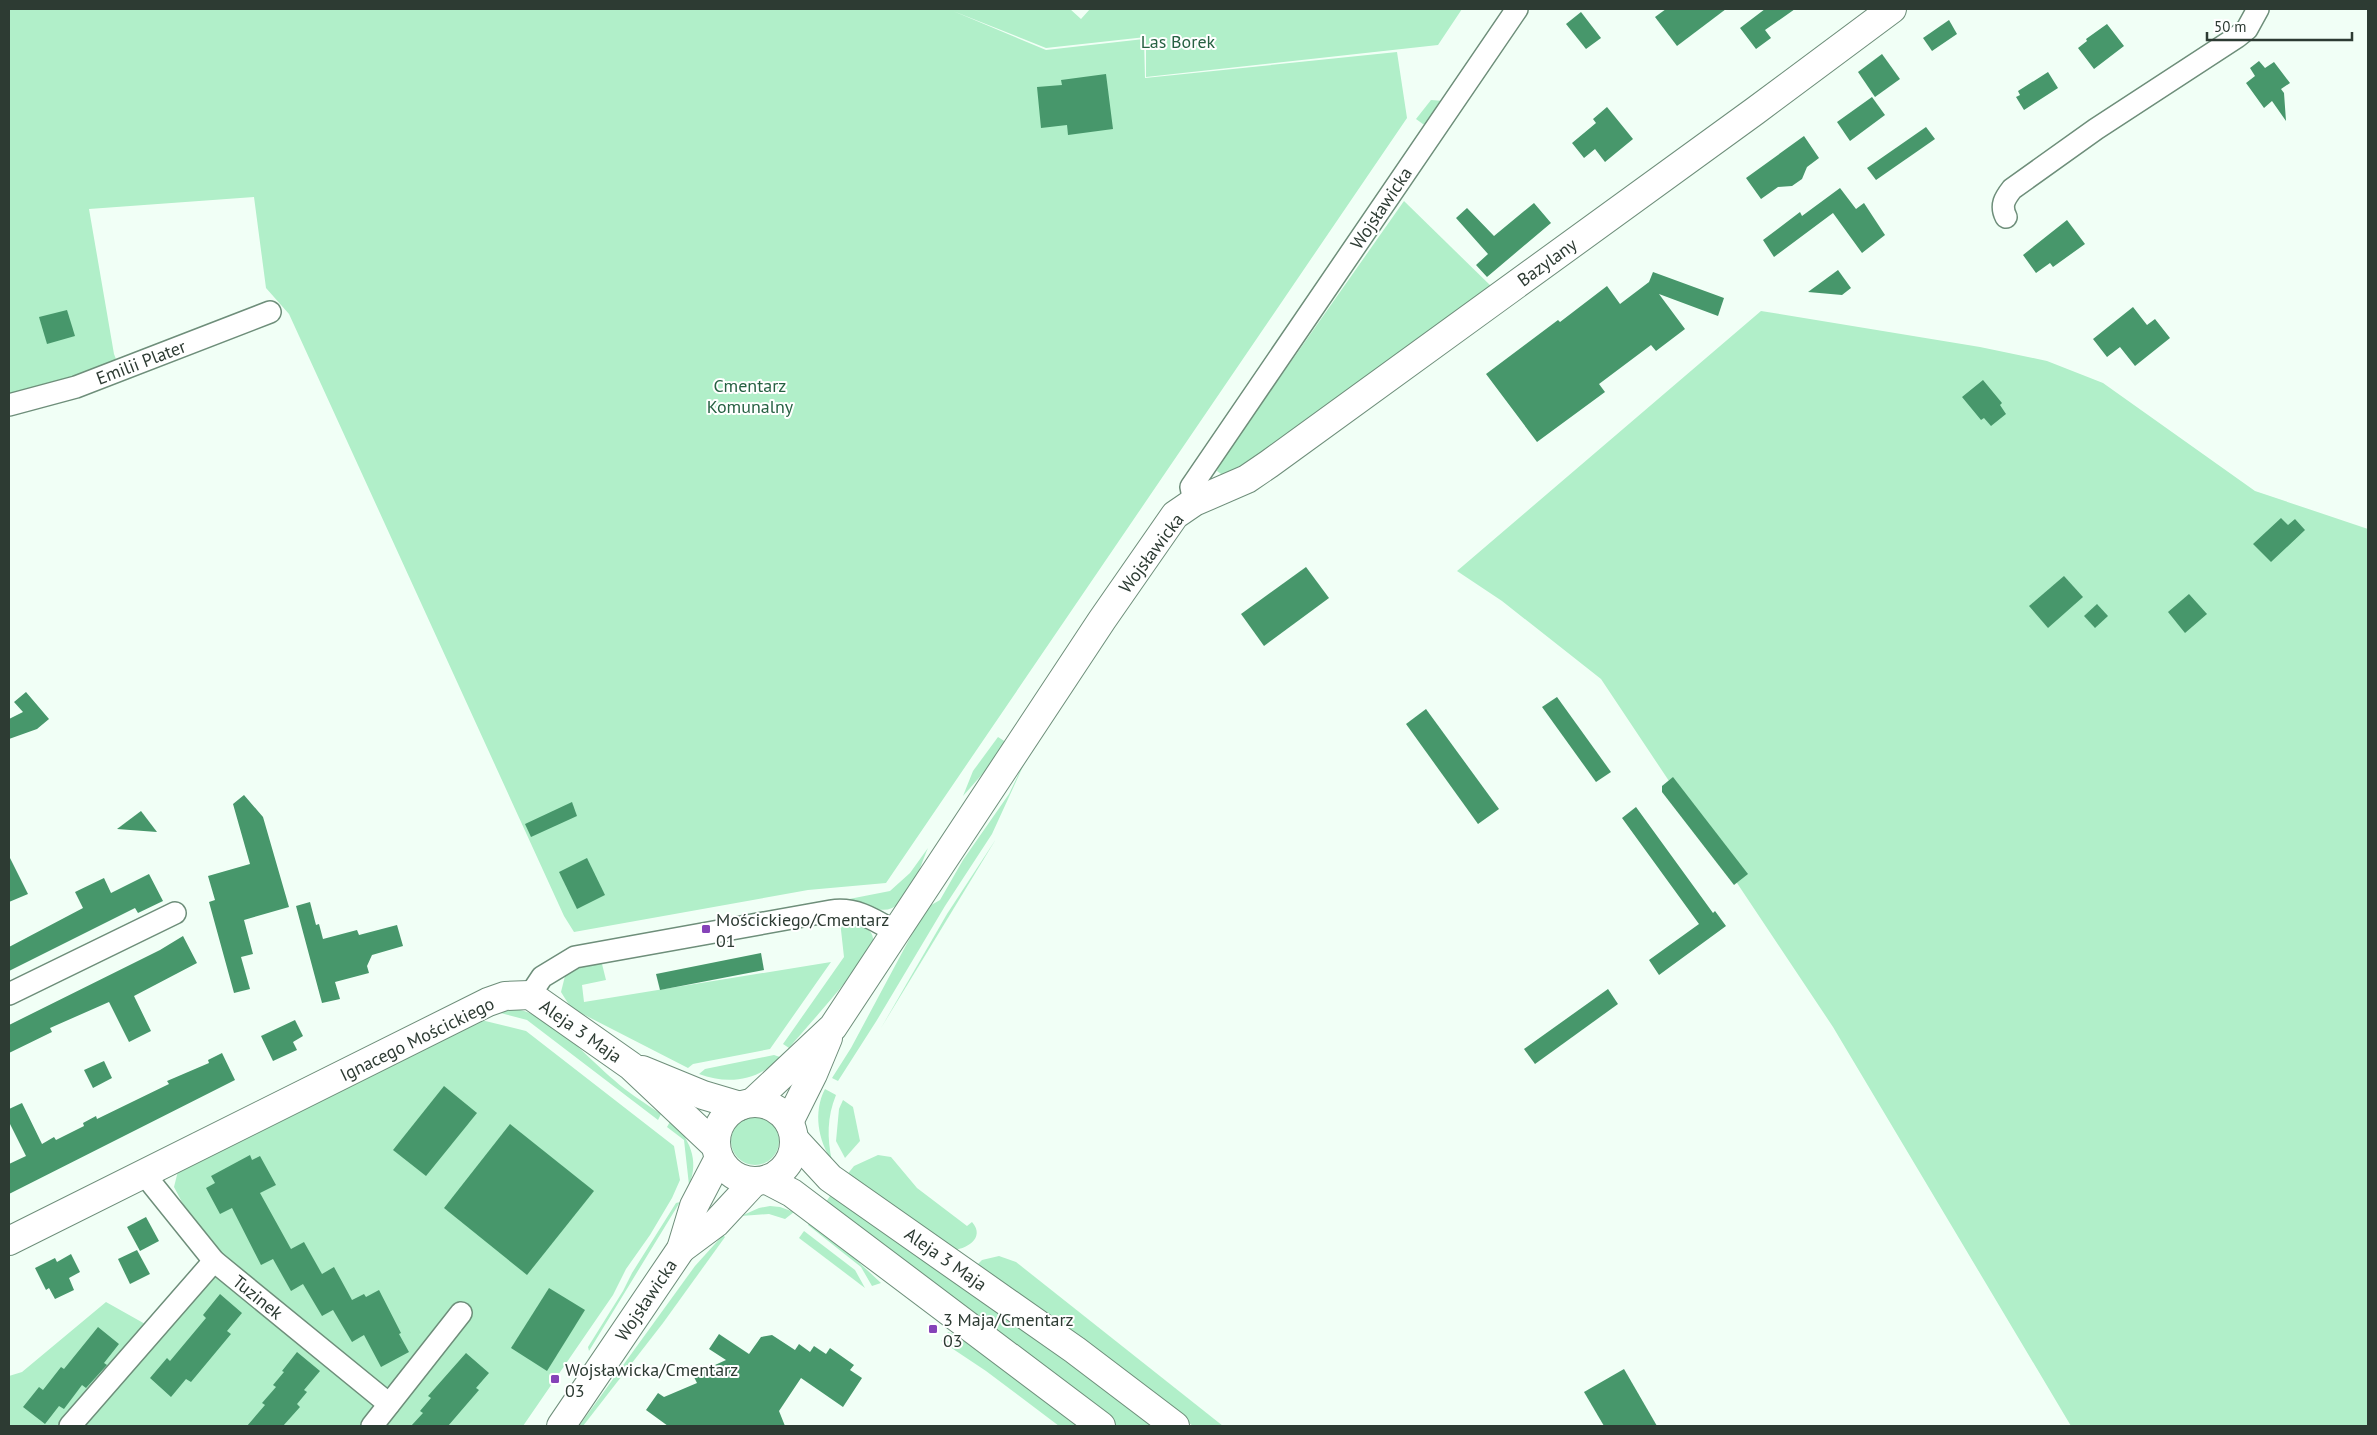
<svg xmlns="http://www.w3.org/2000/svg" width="2377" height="1435" viewBox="0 0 2377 1435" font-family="'PT Sans',sans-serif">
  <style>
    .green { fill: #b1efc9 }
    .building { fill: #47976b }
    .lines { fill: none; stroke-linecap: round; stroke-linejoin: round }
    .street-casing { stroke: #6e8e7a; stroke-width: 24 }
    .secondary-casing { stroke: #6e8e7a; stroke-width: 30 }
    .street { stroke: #fff; stroke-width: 21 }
    .secondary { stroke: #fff; stroke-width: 28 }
    .poi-dot { fill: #8543b8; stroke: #fff; stroke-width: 2 }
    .labels { text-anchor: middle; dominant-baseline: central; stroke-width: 4; stroke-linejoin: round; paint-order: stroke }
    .park-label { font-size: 18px; fill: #266142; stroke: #fff }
    .street-label { font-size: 18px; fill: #2d3b33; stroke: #fff }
    .poi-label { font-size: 18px; fill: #2d3b33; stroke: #fff; text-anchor: start }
  </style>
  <rect width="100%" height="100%" fill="#f1fff6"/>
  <g class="green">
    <polygon points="9,9 1070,9 1081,19 1090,9 1462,9 1438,45 1146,77 1146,37 1046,48 953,11 1046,50 1144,39 1145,78 1397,52 1407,118 886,883 808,890 574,932 564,916 289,314 266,288 254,197 89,209 114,354 121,372 9,404"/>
    <polygon points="1431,100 1444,101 1427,127 1416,119"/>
    <polygon points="1404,201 1494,289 1231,475 1225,477 1217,471 1219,464"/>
    <polygon points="1761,311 1980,347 2047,361 2103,383 2255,491 2368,529 2368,1426 2071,1426 1833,1027 1601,679 1502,601 1457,571"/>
    <polygon points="1041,727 992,834 945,906 877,1020 838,1081 832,1078 851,1048 926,908 940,900 963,860 1009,794"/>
    <polygon points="998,737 1009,744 963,796 973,771"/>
    <polygon points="996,839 881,1028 947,914"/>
    <path d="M928,848C919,868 907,917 877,909C863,905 854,900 839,901L890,891L910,873Z"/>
    <path d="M840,921C851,922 874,926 873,940C873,955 802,1032 789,1048L783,1044L844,957Z"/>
    <polygon points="601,960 606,980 582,985 584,1002 831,962 770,1049 693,1064 688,1068 571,1008 561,992 565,976 572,970"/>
    <path d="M511,1008C551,1013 584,1055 614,1080C628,1093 645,1103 661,1114L658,1120L527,1020L493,1011Z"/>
    <polygon points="477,1019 526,1031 674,1146 680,1180 672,1198 650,1235 626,1269 613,1295 523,1426 9,1426 9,1376 22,1372 106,1302 154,1329 213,1261 174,1187 178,1171"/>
    <path d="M774,1055L780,1057C759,1081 728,1085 699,1074L705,1069Z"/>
    <path d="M825,1089L836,1095C827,1117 827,1138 832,1161C818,1140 813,1112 825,1089Z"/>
    <polygon points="843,1100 853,1107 860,1141 845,1158 836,1141 839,1109"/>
    <circle cx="755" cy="1141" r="24"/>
    <path d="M671,1120C689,1138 700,1160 689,1185L684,1140L667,1127Z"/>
    <path d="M878,1155L891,1157L917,1188L967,1226L972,1222C986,1238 966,1250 951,1250L846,1176L854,1166Z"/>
    <polygon points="832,1193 952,1276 1156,1426 1117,1426 826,1202"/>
    <polygon points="680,1202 589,1351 588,1347 623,1291 632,1273 676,1203"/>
    <polygon points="770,1206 780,1207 794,1212 785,1219 769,1214 741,1216 759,1208"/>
    <polygon points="810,1221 836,1241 881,1283 872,1286 861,1267 808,1225"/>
    <polygon points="804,1231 855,1270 865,1288 799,1238"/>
    <polygon points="723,1235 725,1237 663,1323 583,1426 579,1426 695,1266"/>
    <polygon points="999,1256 1016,1262 1223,1426 1193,1426 977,1265 982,1260"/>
    <polygon points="948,1332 961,1337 1085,1426 1059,1426 986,1371 941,1341 943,1338 951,1343 954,1339 947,1334"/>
  </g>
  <g class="building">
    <polygon points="1666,9 1726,9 1677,46 1655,17"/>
    <polygon points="1765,9 1795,9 1765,30 1771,38 1756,49 1740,28"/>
    <polygon points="1581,12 1601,38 1586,49 1566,24"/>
    <polygon points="1949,20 1957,34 1932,51 1923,38"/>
    <polygon points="2107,24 2124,46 2094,69 2078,48 2087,41 2086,39"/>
    <polygon points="1882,54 1900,79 1875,97 1858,72"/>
    <polygon points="2259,61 2265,68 2274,62 2290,83 2281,89 2284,93 2286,121 2272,101 2264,108 2246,83 2255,76 2250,68"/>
    <polygon points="2048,72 2058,88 2024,110 2016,97 2020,95 2018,91"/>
    <polygon points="1106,74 1113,129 1068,135 1067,125 1041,128 1037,87 1062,85 1061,80"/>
    <polygon points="1872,97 1885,115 1850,141 1837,122"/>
    <polygon points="1607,107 1633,139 1605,162 1595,149 1584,158 1572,143 1596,123 1593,119"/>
    <polygon points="1926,127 1935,139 1876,180 1867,168"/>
    <polygon points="1804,136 1819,158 1807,167 1802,179 1792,186 1778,187 1761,199 1746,178"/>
    <polygon points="1840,188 1856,209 1864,203 1885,235 1862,253 1833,213 1774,257 1763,240 1800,212 1802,216"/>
    <polygon points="1534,203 1551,223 1487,277 1476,265 1488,254 1456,218 1467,208 1494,236"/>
    <polygon points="2067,220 2085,244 2053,267 2050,263 2036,273 2023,255"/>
    <polygon points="1838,270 1851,288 1842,295 1808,292"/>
    <polygon points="1653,272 1724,298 1718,316 1659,294 1685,329 1656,351 1651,345 1599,384 1605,392 1537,442 1486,374 1558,320 1560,322 1607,286 1620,304 1649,282"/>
    <polygon points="2133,307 2147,325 2155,319 2170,338 2135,366 2120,347 2107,357 2093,339"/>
    <polygon points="67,310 75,336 47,344 39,317"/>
    <polygon points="1983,380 2002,403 2000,405 2006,414 1991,426 1984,418 1981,420 1962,397"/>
    <polygon points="2281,518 2288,525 2295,519 2305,530 2271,562 2253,544"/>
    <polygon points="1306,567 1329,598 1264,646 1241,614"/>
    <polygon points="2064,576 2083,597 2048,628 2029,606"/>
    <polygon points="2189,594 2207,614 2185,633 2168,612"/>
    <polygon points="2097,604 2108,616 2095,628 2084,616"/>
    <polygon points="26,692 49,719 37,729 9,739 9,719 23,712 14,702"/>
    <polygon points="1557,697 1611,772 1596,782 1542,707"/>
    <polygon points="1426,709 1499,809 1478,824 1406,724"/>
    <polygon points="1673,777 1748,874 1734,885 1662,792 1662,786"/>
    <polygon points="244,795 263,817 289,907 244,920 253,954 241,957 250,989 234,993 209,902 215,900 208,876 250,864 233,804"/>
    <polygon points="572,802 577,816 531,837 525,824"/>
    <polygon points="1636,807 1713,913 1715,911 1726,926 1659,975 1649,960 1699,924 1622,818"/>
    <polygon points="141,811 157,832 117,829"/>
    <polygon points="9,856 28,894 9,902"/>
    <polygon points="587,858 605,895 577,909 559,872"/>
    <polygon points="149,874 163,901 138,913 135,908 9,971 9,947 83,908 75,892 104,878 111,893"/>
    <polygon points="310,902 316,925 319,924 323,939 357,930 359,935 397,925 403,946 372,955 367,966 369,973 335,982 340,999 322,1003 296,906"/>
    <polygon points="183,936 197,963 134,996 151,1031 129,1042 109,1002 50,1028 52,1032 9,1053 9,1025 160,950"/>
    <polygon points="761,953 764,970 660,990 656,974"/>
    <polygon points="1608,989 1618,1004 1535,1064 1524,1049"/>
    <polygon points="295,1020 303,1036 293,1042 297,1050 273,1061 261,1036"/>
    <polygon points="222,1053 235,1080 9,1194 9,1164 26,1156 9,1122 9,1109 22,1103 42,1144 54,1137 56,1140 84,1126 83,1123 96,1116 97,1119 169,1084 167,1081 209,1063 208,1060"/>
    <polygon points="104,1061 112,1078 93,1088 84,1070"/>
    <polygon points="444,1086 477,1113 426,1176 393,1150"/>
    <polygon points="510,1124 594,1191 527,1275 444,1208"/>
    <polygon points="250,1155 252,1160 260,1156 276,1185 260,1193 291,1249 304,1242 322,1274 334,1267 352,1300 364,1294 366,1297 379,1290 401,1333 399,1334 409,1352 381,1367 364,1335 352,1342 333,1310 322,1316 303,1284 291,1291 273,1259 261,1265 232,1208 220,1214 206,1188 215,1183 211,1176"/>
    <polygon points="146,1217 159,1241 140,1251 127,1227"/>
    <polygon points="137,1250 150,1274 130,1284 118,1259"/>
    <polygon points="71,1254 80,1272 69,1278 74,1290 55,1299 49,1288 46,1290 35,1268 55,1258 57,1262"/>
    <polygon points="549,1288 585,1310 547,1371 511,1348"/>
    <polygon points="220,1294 242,1313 227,1331 231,1334 191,1382 186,1379 171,1397 150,1378 167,1358 170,1361 206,1318 203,1315"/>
    <polygon points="98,1327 119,1344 104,1363 107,1365 86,1388 82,1385 64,1409 59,1406 45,1424 23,1407 39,1387 43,1390 61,1367 64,1369"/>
    <polygon points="719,1334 749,1354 761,1337 772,1335 795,1350 799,1344 810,1352 814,1346 826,1354 830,1348 854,1365 850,1370 862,1378 843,1407 801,1378 779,1411 785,1426 668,1426 646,1410 658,1393 664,1397 697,1383 693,1375 726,1360 709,1349"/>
    <polygon points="297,1352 320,1371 304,1390 307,1392 297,1404 300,1407 283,1426 247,1426 265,1405 262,1403 276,1387 273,1385 284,1372 282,1371"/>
    <polygon points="466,1353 489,1373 476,1388 479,1390 448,1426 411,1426 423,1413 420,1411 431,1398 428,1396"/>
    <polygon points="1624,1369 1657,1426 1604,1426 1584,1392"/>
  </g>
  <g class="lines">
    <g class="street-casing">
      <g id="street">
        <path d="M2006,217C2000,205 2005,198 2012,189L2096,129L2237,37L2247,29L2258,9"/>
        <polyline points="9,405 76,387 270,312"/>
        <polyline points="1194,502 1191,487 1517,9"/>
        <polyline points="9,994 175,913"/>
        <path d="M530,995L542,977L575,957L831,911C856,907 875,920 897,933"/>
        <polyline points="144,1174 214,1261 389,1404"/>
        <polyline points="70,1426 214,1261"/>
        <polyline points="372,1426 461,1313"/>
      </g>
    </g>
    <g class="secondary-casing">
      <g id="secondary">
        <polyline points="642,1070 703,1095 740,1106"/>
        <polyline points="752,1103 833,1027 1102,620 1175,515 1194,502 1247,479 1269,464 1755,111 1892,9"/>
        <circle cx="755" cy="1142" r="39"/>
        <polyline points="789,1122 813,1074 828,1038"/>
        <polyline points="794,1139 830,1178 1075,1350 1175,1426"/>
        <polyline points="767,1180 792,1193 1101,1426"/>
        <polyline points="9,1241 488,1002 505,996 530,995 631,1066 716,1146"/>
        <polyline points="681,1249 716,1223 755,1181"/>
        <polyline points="561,1426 681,1249 694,1206 719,1158"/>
      </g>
    </g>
    <use href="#street" class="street"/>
    <use href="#secondary" class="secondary"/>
  </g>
  <g class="poi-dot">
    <rect x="701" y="924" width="10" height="10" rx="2.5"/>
    <rect x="928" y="1324" width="10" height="10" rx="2.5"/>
    <rect x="550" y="1374" width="10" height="10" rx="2.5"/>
  </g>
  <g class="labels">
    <g class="park-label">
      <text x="1178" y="41">Las Borek</text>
      <text x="750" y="385">Cmentarz<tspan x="750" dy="21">Komunalny</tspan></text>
    </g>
    <g class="street-label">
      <text transform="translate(1381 208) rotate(-56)">Wojsławicka</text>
      <text transform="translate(1547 262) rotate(-36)">Bazylany</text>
      <text transform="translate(141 362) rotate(-21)">Emilii Plater</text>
      <text transform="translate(1151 553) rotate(-53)">Wojsławicka</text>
      <text transform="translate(581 1031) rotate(35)">Aleja 3 Maja</text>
      <text transform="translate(417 1039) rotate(-26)">Ignacego Mościckiego</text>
      <text transform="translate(946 1259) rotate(35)">Aleja 3 Maja</text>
      <text transform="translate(258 1297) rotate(39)">Tuzinek</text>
      <text transform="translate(646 1300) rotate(-56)">Wojsławicka</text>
    </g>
    <g class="poi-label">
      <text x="716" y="919">Mościckiego/Cmentarz<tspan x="716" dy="21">01</tspan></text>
      <text x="943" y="1319">3 Maja/Cmentarz<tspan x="943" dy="21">03</tspan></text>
      <text x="565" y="1369">Wojsławicka/Cmentarz<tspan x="565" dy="21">03</tspan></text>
    </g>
  </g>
  <rect width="2377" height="1435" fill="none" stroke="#2d3b33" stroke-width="20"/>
  <path d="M2207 32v8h145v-8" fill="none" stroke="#2d3b33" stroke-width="2.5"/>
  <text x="2214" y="32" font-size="15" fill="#2d3b33" stroke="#ffffff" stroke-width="4" paint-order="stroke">50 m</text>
</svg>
